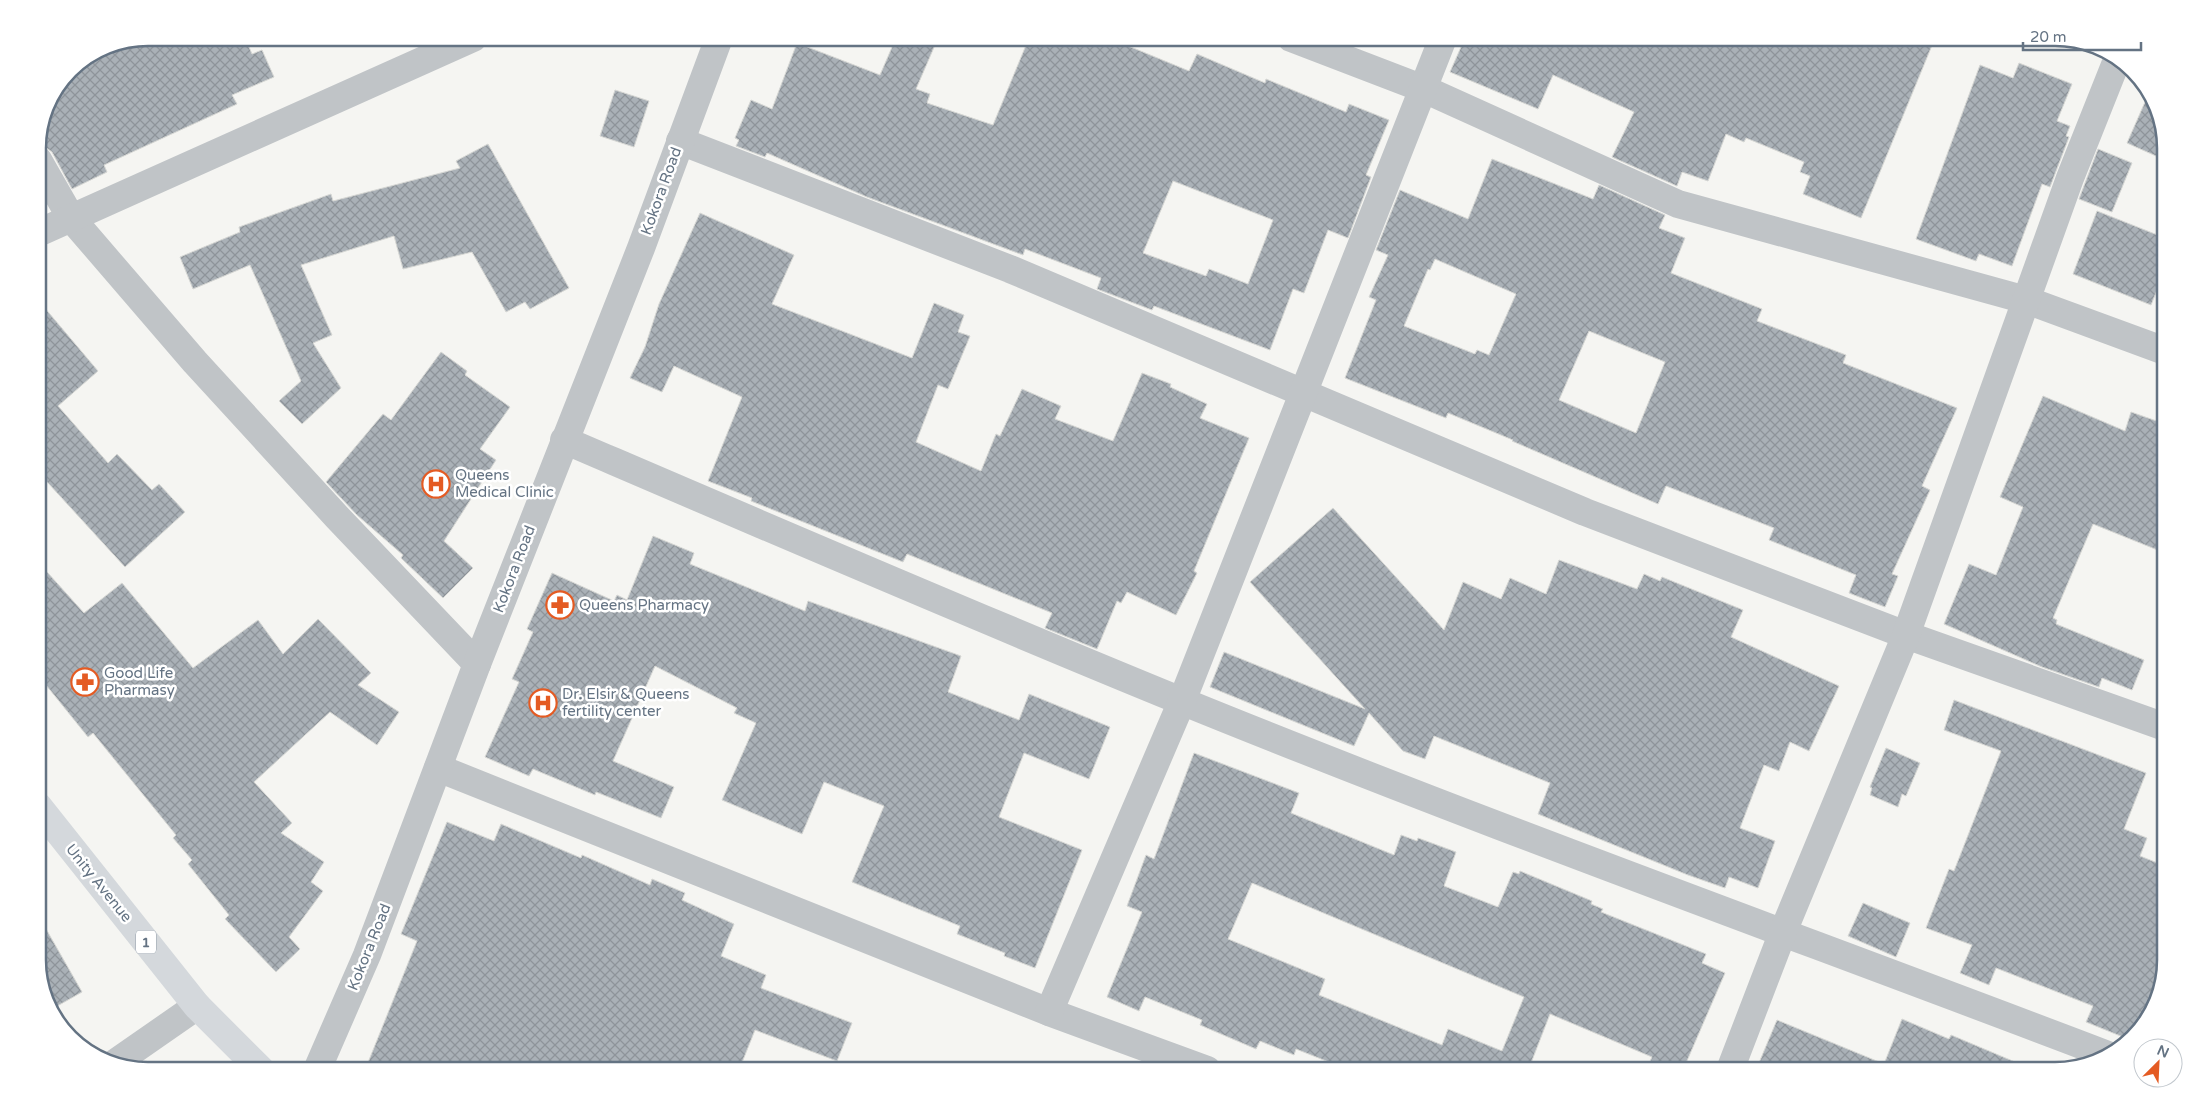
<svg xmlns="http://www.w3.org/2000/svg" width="2203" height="1108" viewBox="0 0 2203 1108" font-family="'Varela Round',sans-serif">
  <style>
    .building { fill: url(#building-cross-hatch); stroke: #d6d7d4; fill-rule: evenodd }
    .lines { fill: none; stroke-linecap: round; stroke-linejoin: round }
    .minor { stroke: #c0c4c7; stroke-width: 28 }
    .major { stroke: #d4d8dc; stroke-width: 28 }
    .labels { text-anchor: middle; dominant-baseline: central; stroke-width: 5; stroke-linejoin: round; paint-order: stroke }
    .shield { fill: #fff; stroke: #929da8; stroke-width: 1 }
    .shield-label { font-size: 14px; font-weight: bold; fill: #647383 }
    .street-label { font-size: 15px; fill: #647383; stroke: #fff }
    .poi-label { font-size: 15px; fill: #647383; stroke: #fff; text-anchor: start }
    .rim { fill: none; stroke: #647383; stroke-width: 2.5 }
  </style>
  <defs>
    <pattern id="building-cross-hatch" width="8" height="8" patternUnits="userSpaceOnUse" patternTransform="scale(1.25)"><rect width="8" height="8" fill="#aab1b7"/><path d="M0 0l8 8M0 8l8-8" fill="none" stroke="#8e949a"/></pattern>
  </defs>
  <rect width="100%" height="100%" fill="#f5f5f2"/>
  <g class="building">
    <polygon points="148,38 245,38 252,54 262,50 274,77 232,95 237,104 104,165 107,172 72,189 52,152 44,146 39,136 49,99 70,70 106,46"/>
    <path d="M896,38H938L916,89L930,94L927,103L993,125L1029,38H1109L1189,71L1197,54L1265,83L1266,79L1346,112L1349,104L1389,120L1366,175L1371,177L1348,238L1328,230L1304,293L1293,289L1270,350L1154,306L1152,310L1097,289L1101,278L1025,249L1023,255L867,197L767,153L765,157L736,146L739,140L735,138L751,100L772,109L797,43L880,75ZM1173,181L1273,220L1248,284L1209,269L1206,276L1143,253Z"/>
    <polygon points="1465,38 1935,38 1861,218 1803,194 1810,176 1800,172 1804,162 1746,138 1744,142 1726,134 1708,181 1682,172 1677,186 1612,157 1634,112 1553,75 1538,109 1450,72"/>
    <polygon points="2019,63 2072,84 2057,121 2070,126 2066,136 2069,137 2050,187 2042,184 2012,266 1979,254 1976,261 1916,239 1980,65 2013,78"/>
    <polygon points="615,90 649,101 634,147 600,136"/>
    <polygon points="2149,93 2165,141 2165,160 2127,143"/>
    <polygon points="488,144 569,288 530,309 525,302 506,312 472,252 403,269 394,236 301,265 332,335 313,343 341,388 302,424 279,401 301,381 250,265 193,289 180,257 240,232 239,227 331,194 333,201 460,168 456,161"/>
    <polygon points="2098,149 2132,163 2112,212 2079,199"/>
    <path d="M1492,159L1593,199L1599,185L1665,215L1659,228L1685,238L1671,273L1762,309L1757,321L1846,355L1843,363L1957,408L1922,486L1930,490L1892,574L1898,576L1885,607L1849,593L1856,575L1769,540L1774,528L1666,486L1658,504L1512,441L1513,440L1448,413L1446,418L1345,378L1376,300L1369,297L1388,255L1376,250L1400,190L1468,219ZM1435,259L1516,294L1489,355L1477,350L1475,354L1404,326L1428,269L1430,270ZM1589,331L1665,362L1636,433L1559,400Z"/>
    <polygon points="2097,211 2165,238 2165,270 2151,305 2073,274"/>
    <polygon points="700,213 794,255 772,304 912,358 934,303 964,315 958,332 970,336 948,389 938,385 916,442 981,471 996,434 1000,436 1022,389 1061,406 1055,419 1113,441 1142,373 1171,384 1170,387 1207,404 1200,418 1249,438 1194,571 1197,573 1176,615 1127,592 1121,603 1117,601 1097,649 1045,628 1052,613 907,554 903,562 751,501 752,498 708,481 742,397 674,366 662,392 630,378 645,347 659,304"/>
    <polygon points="38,300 98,371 58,406 108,463 117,454 152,490 159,484 185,512 125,567 38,472"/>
    <polygon points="441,352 467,371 465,375 510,407 480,449 496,460 444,541 473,568 443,598 401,558 403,555 357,515 326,482 383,414 391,420"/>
    <polygon points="2043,396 2125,431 2131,412 2165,424 2165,553 2093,524 2053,618 2057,620 2056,624 2144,660 2132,690 2102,678 2099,687 2042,667 1944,624 1969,564 1996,575 2023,507 2000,497"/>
    <polygon points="1333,508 1444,630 1463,582 1501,599 1510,578 1546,594 1559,560 1637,589 1644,574 1660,581 1662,577 1743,610 1731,637 1839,686 1809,751 1790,742 1779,771 1764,765 1740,828 1775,841 1758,888 1729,877 1725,888 1688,875 1538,814 1550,783 1434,736 1425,759 1403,751 1369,713 1354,746 1210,687 1224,652 1365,709 1250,582"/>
    <polygon points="653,536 694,553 690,564 805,611 808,601 961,656 948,692 1019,720 1029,694 1110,727 1089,779 1024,753 999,817 1082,850 1035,968 1004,956 1005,953 957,934 960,926 852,882 884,806 824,782 802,834 722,800 756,723 734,713 737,708 655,666 613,761 674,787 661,818 596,792 595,795 533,769 529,776 485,757 519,682 512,679 533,632 527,629 552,573 614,601 617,595 627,600"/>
    <polygon points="38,562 84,613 122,583 193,668 258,620 283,654 318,619 371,673 358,685 399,712 377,745 330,712 254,782 292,823 281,833 324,862 311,882 323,891 289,937 300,949 276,972 225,919 229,915 188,864 192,860 173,838 176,835 93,733 88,737 38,675"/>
    <polygon points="1954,700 2146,773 2124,829 2147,838 2140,856 2165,866 2166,960 2152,1011 2128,1039 2086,1022 2093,1006 1996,968 1989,985 1960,973 1972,945 1926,928 1949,869 1954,871 2001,751 1944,730"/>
    <polygon points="1886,748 1920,763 1906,796 1902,794 1898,807 1870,795 1872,788 1870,787"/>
    <path d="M1194,753L1299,793L1291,813L1394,855L1401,835L1417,841L1418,838L1456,852L1444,886L1498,907L1513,872L1519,874L1520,871L1592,901L1591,904L1603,909L1601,912L1706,954L1702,963L1725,973L1683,1070H1646L1652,1057L1550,1014L1531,1063L1547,1070H1349L1296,1049L1294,1055L1260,1041L1256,1049L1200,1025L1202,1020L1145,997L1139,1011L1107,997L1142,912L1127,906L1146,855L1154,859ZM1252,883L1524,997L1502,1051L1448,1029L1442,1045L1319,995L1325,979L1228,939Z"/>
    <polygon points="447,822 494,841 501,824 581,858 582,855 650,885 652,879 685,893 682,900 734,924 721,956 766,975 761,988 852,1023 837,1061 755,1030 739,1070 365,1070 417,941 401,934"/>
    <polygon points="1863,903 1910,923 1896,957 1848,936"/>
    <polygon points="38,915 82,992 52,1009 38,968"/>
    <polygon points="1902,1019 1949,1039 1951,1035 2034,1070 1756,1070 1777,1020 1884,1064"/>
  </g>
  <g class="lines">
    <g class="minor">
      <polyline points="1291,38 1424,89 1678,204 2026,300 2165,351"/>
      <polyline points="680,141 1010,269 1585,512 1906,635 2165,727"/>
      <polyline points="38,160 71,218 195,362 337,517 477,664"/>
      <polyline points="38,233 473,38"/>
      <path d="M564,440C769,528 973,616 1179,700C1486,825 1798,937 2108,1055"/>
      <polyline points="438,768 1049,1012 1207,1070"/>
      <polyline points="1049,1012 1182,701 1443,38"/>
      <polyline points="115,1063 197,1006"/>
      <polyline points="317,1070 367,955 477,664 641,248 719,38"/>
      <polyline points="1730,1070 1783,932 1906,635 2070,178 2117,60"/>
    </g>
    <polyline class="major" points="38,806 197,1006 261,1070"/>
  </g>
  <defs>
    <g id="hospital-ring" transform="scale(1.4375)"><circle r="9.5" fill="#fff" stroke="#e45b23" stroke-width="1.5"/><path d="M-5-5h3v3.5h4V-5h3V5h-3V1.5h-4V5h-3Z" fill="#e45b23"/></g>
    <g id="pharmacy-ring" transform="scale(1.4375)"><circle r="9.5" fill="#fff" stroke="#e45b23" stroke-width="1.5"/><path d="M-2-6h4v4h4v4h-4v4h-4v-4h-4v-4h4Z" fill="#e45b23"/></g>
  </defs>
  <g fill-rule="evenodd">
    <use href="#hospital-ring" x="436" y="484"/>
    <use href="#pharmacy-ring" x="560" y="605"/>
    <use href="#pharmacy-ring" x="85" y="682"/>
    <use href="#hospital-ring" x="543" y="703"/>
  </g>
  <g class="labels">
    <rect class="shield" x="136" y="930.5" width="20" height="23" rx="4"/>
    <g class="shield-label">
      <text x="146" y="942">1</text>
    </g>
    <g class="street-label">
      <text transform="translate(661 191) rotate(-70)">Kokora Road</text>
      <text transform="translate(514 569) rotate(-69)">Kokora Road</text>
      <text transform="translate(99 883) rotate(51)">Unity Avenue</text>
      <text transform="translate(369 947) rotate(-68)">Kokora Road</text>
    </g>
    <g class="poi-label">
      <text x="455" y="475">Queens<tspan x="455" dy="17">Medical Clinic</tspan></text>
      <text x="579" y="605">Queens Pharmacy</text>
      <text x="104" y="673">Good Life<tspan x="104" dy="17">Pharmasy</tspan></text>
      <text x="562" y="694">Dr. Elsir &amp; Queens<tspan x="562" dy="17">fertility center</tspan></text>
    </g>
  </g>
  <path d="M0 0H2203V1108H0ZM148 46H2055A102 102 0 0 1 2157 148V960A102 102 0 0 1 2055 1062H148A102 102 0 0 1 46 960V148A102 102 0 0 1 148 46Z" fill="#fff" fill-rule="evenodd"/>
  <path class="rim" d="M148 46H2055A102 102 0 0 1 2157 148V960A102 102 0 0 1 2055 1062H148A102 102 0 0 1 46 960V148A102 102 0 0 1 148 46Z"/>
  <g transform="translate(2158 1063) rotate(24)"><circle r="24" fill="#ffffff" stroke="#c1c7cd"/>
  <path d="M0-4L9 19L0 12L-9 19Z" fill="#e45b23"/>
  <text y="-8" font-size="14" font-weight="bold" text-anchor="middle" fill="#647383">N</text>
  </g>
  <path d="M2023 42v8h118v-8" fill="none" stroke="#647383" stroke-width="2.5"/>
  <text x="2030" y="42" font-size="15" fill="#647383" stroke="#ffffff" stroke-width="4" paint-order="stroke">20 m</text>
</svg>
